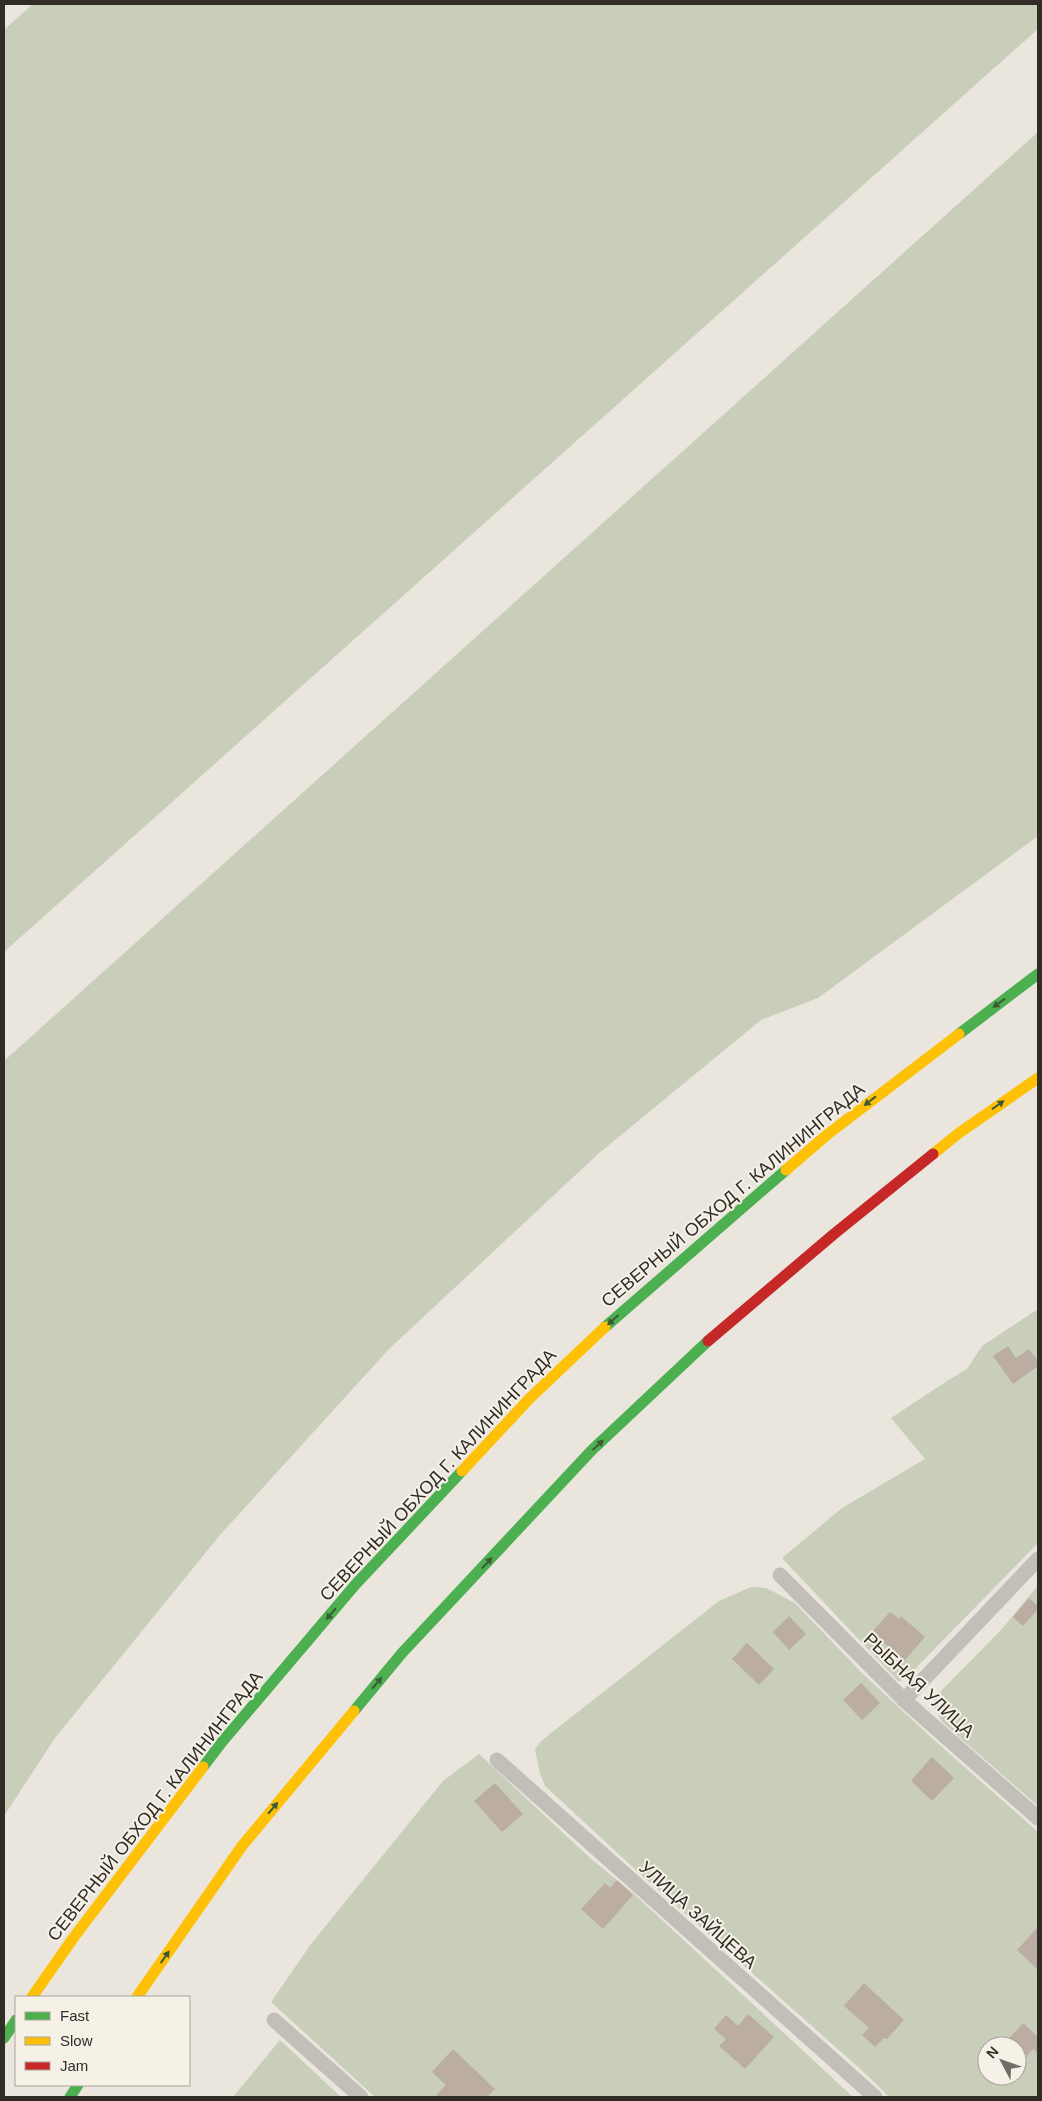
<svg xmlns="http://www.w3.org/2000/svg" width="1042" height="2101" viewBox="0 0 1042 2101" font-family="Helvetica,sans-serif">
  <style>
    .green { fill: #c8ceba; fill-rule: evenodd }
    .building { fill: #bbada2 }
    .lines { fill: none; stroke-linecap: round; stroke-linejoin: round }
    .lane { stroke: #c2beb8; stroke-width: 15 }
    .fast { stroke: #4caf50; stroke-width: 11 }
    .slow { stroke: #ffc107; stroke-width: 11 }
    .jam { stroke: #c62828; stroke-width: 11 }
    .oneway { fill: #3b5a35 }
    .labels { text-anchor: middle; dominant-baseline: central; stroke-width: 4; stroke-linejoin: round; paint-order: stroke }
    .street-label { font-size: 18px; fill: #322c27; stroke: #f6f1e6 }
  </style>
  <rect width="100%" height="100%" fill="#eae6de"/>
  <g class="green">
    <polygon points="33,4 1038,4 1038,29 4,952 4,30"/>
    <polygon points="1038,132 1038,836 818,998 761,1020 598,1154 389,1349 220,1535 55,1738 4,1816 4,1061"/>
    <polygon points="1038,1309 1038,1543 911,1673 899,1682 782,1558 842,1508 925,1459 891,1418 947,1381 967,1369 982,1346"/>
    <polygon points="1038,1585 1038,1806 942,1722 933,1704 935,1697 1002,1629"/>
    <path d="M751,1587L766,1588L795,1603L862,1673L934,1740L1038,1832V2097H889L866,2074L637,1871L545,1786L540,1774L535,1749L541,1741L719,1601ZM987,2046H1017V2076H987Z"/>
    <polygon points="479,1754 590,1858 634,1894 853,2097 375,2097 271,2002 311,1944 443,1781"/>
    <polygon points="280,2040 341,2097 233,2097"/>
  </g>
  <g class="building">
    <polygon points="1008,1346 1016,1358 1029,1349 1038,1361 1038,1366 1013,1384 993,1356"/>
    <polygon points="1029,1598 1038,1606 1038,1609 1023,1626 1013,1617"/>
    <polygon points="890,1612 899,1619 901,1616 925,1637 904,1661 872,1632"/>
    <polygon points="789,1616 806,1634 789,1650 773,1632"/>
    <polygon points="747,1643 774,1669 759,1685 732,1659"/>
    <polygon points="861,1683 880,1703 862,1720 843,1700"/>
    <polygon points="932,1757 954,1778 932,1801 911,1781"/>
    <polygon points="495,1783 523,1814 502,1832 474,1801"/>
    <polygon points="617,1880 633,1895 603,1929 581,1909 605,1883 610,1888"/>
    <polygon points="1038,1927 1038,1970 1017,1950"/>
    <polygon points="864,1983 904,2020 887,2039 884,2038 875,2047 862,2035 869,2028 844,2006"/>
    <polygon points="748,2014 774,2037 745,2069 719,2046 726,2039 714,2029 726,2015 738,2026"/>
    <polygon points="1023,2023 1038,2037 1038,2053 1033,2049 1017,2068 1017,2046 1002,2046"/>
    <polygon points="453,2049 495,2089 487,2097 439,2097 436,2095 446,2085 432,2072"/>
  </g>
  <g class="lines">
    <g class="lane">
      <polyline points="780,1575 904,1700 1038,1818"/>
      <polyline points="904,1700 1038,1559"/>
      <polyline points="497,1760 875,2097"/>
      <polyline points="274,2020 361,2097"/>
    </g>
    <g class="fast">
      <polyline points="959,1034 1038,974"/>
      <polyline points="605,1327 786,1170"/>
      <polyline points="354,1711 402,1653 592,1450 708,1341"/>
      <polyline points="203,1767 222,1742 355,1585 462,1471"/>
      <polyline points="4,2038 16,2020"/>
      <polyline points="70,2097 78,2085"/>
    </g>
    <g class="slow">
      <polyline points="933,1154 959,1133 1038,1078"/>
      <polyline points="786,1170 828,1134 959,1034"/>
      <polyline points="462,1471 530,1398 605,1327"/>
      <polyline points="32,1997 74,1937 203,1767"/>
      <polyline points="137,1997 242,1846 354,1711"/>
    </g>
    <polyline class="jam" points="708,1341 834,1234 933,1154"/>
  </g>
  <defs><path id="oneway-solid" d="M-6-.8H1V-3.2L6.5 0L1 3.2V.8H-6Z" transform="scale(1.25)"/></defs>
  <g class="oneway">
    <use href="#oneway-solid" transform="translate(999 1003) rotate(144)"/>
    <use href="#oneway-solid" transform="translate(870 1101) rotate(142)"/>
    <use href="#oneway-solid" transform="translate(998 1105) rotate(-35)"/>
    <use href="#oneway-solid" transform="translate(613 1320) rotate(137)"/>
    <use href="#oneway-solid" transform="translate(598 1445) rotate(-43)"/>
    <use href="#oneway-solid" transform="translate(487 1563) rotate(-47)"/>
    <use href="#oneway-solid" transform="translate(331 1614) rotate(130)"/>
    <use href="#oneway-solid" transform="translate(377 1683) rotate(-50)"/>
    <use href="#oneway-solid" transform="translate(273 1808) rotate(-50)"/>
    <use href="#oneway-solid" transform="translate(165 1957) rotate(-55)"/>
  </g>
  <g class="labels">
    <g class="street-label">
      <text transform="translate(733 1195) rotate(-40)">СЕВЕРНЫЙ ОБХОД Г. КАЛИНИНГРАДА</text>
      <text transform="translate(438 1475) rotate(-47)">СЕВЕРНЫЙ ОБХОД Г. КАЛИНИНГРАДА</text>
      <text transform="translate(919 1685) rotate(43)">РЫБНАЯ УЛИЦА</text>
      <text transform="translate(155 1806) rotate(-52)">СЕВЕРНЫЙ ОБХОД Г. КАЛИНИНГРАДА</text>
      <text transform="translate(698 1915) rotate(42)">УЛИЦА ЗАЙЦЕВА</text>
    </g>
  </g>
  <rect width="1042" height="2101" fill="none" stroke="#322c27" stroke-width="10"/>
  <rect x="15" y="1996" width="175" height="90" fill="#f6f1e6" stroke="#a8a29a"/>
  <rect x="25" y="2012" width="25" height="8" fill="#4caf50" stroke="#a8a29a"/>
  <text x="60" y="2021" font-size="15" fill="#322c27">Fast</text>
  <rect x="25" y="2037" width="25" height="8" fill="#ffc107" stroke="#a8a29a"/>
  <text x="60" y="2046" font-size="15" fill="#322c27">Slow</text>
  <rect x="25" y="2062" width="25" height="8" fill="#c62828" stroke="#a8a29a"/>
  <text x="60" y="2071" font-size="15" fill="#322c27">Jam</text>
  <g transform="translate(1002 2061) rotate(311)"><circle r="24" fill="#f6f1e6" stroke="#a8a29a"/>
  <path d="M0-4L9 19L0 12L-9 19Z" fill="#726d67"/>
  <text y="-8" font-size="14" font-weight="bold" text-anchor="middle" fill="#322c27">N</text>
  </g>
</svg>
